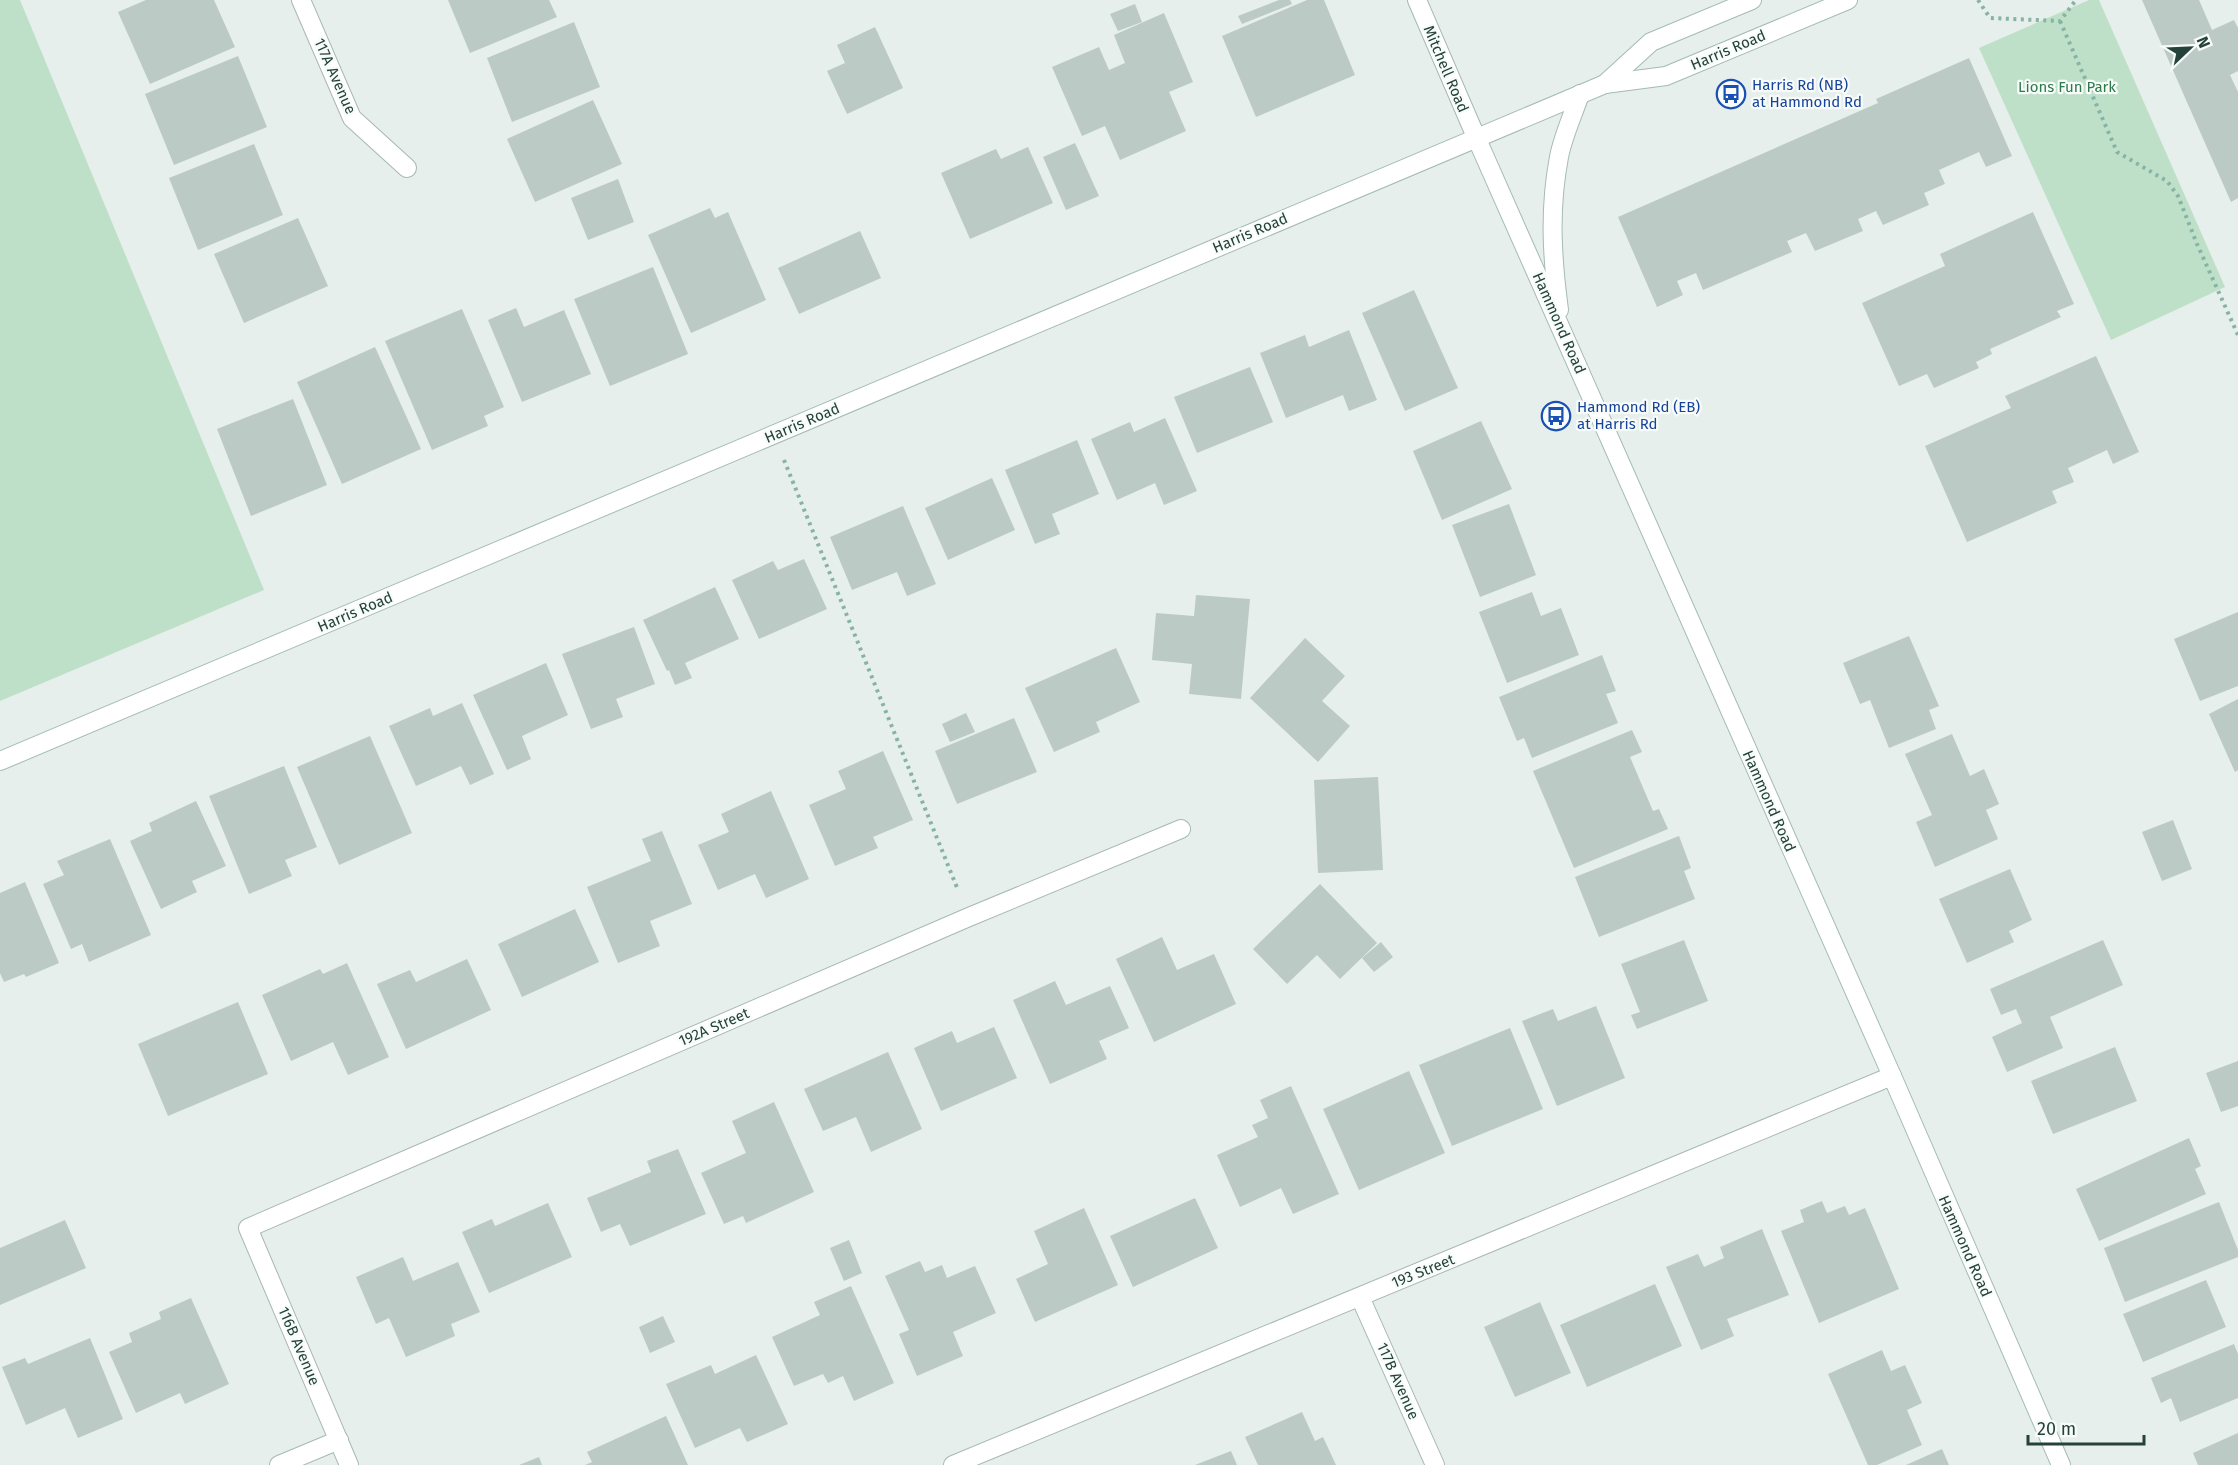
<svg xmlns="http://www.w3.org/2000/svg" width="2238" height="1465" viewBox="0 0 2238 1465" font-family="'Fira Sans',sans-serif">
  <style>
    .green { fill: #bfe0c8 }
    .building { fill: #bbcac4 }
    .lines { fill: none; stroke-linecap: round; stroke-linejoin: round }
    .minor-casing { stroke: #a8b8b2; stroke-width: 20 }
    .tertiary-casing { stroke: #a8b8b2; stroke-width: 20 }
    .secondary-casing { stroke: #a4bbb3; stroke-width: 20 }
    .path { stroke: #86b3a5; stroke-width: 4; stroke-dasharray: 3 4.5; stroke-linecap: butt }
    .minor { stroke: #fff; stroke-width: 18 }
    .tertiary { stroke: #fff; stroke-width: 18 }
    .secondary { stroke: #fff; stroke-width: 18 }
    .labels { text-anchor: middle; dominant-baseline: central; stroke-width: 4.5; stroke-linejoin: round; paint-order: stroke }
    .street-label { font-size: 15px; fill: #24423a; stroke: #f7fbf9 }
    .transit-label { font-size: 15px; fill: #164399; stroke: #f7fbf9; text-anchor: start }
    .park-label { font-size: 15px; fill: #2d7a4b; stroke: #f7fbf9 }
  </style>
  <rect width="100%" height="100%" fill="#e6efeb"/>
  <g class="green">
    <polygon points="0,0 20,0 264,590 0,701"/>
    <polygon points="2089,0 2099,0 2225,287 2111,340 1979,48"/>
  </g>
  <g class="building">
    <polygon points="146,0 214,0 235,47 150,84 118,12"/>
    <polygon points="448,0 549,0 557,17 470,53"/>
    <polygon points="1279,0 1290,0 1292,4 1242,24 1238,16"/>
    <polygon points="1307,0 1324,0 1355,75 1256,117 1222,36"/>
    <polygon points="2142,0 2199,0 2212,30 2234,20 2238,28 2238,71 2230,75 2238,92 2238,198 2231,202"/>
    <polygon points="1135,4 1142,22 1118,31 1110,14"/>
    <polygon points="1164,13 1193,82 1169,92 1186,131 1120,160 1105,126 1082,136 1052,67 1099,47 1109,70 1125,63 1114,35"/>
    <polygon points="574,22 600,87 512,122 487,58"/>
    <polygon points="875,27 903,88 847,114 827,71 845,63 837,45"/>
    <polygon points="238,56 267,127 174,165 145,94"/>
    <polygon points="1969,58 2012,156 1986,167 1979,152 1939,170 1945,184 1924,193 1929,205 1883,225 1876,211 1858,219 1863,231 1815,251 1806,233 1787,241 1792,252 1703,290 1696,273 1677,281 1683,295 1657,307 1618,217 1878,103 1876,99"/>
    <polygon points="593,100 622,164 535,202 507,139"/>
    <polygon points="1075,143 1099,196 1066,210 1043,157"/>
    <polygon points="254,144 283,215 198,250 169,178"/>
    <polygon points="1028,147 1053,203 970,239 941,173 996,149 1001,159"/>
    <polygon points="618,179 634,222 588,240 571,198"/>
    <polygon points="710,208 715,218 728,212 766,300 691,333 648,235"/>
    <polygon points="2033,212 2074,304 2057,311 2061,317 1990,349 1992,354 1976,362 1979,368 1934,388 1927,374 1899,386 1862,303 1945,266 1940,254"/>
    <polygon points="298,218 328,286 244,323 214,254"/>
    <polygon points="860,231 881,278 799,314 778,268"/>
    <polygon points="653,267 688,354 610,386 574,299"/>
    <polygon points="1414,290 1458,388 1405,411 1362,313"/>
    <polygon points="516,308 524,327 564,310 591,374 522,402 488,320"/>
    <polygon points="462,309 504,407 484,416 488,426 432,450 385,341"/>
    <polygon points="1349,330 1377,400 1349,411 1343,395 1286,418 1260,353 1305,335 1309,347"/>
    <polygon points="375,347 421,449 342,484 297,382"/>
    <polygon points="2096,356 2139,452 2113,464 2107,450 2068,468 2074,482 2052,491 2057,503 1967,542 1925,446 2011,408 2005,396"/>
    <polygon points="1250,367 1273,422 1197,453 1174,397"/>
    <polygon points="293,399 327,485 251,516 217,429"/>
    <polygon points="1165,418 1197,491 1164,505 1155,483 1117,500 1091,439 1130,422 1134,432"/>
    <polygon points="1481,421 1512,489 1442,520 1413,451"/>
    <polygon points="1077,440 1099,494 1052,514 1060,534 1035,544 1005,470"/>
    <polygon points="992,478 1015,530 948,560 925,508"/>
    <polygon points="1509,504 1536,575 1480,597 1452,525"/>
    <polygon points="903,506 936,584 907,596 897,572 852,590 830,537"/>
    <polygon points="804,559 827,609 759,639 732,580 773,561 778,570"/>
    <polygon points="715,587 739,639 685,663 692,678 675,685 669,670 667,671 643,620"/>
    <polygon points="1532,592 1541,616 1561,608 1579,655 1507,683 1479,612"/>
    <polygon points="1196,595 1250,599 1241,699 1189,694 1192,664 1152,660 1156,613 1194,616"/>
    <polygon points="2238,612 2238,686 2200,701 2174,639"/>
    <polygon points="634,627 655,684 616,699 623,717 591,729 562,654"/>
    <polygon points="1909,636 1939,706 1929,710 1936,729 1889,748 1870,700 1860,704 1843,663"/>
    <polygon points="1305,638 1345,676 1322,701 1350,726 1318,762 1250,698"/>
    <polygon points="1116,648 1140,702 1096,722 1100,732 1054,752 1025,688"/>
    <polygon points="1602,655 1616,691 1606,694 1618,723 1532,758 1524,738 1517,741 1499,697"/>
    <polygon points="546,663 568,715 522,736 531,759 507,770 473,695"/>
    <polygon points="2238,699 2238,770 2235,772 2209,714"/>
    <polygon points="462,703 494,774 470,785 461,766 416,786 389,726 430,708 433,716"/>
    <polygon points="966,713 975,732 950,742 942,724"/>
    <polygon points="1014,718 1037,772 957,804 935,751"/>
    <polygon points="1632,730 1642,752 1630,757 1653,811 1659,809 1668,829 1574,868 1533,771"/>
    <polygon points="1952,734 1970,776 1984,769 1999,804 1986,810 1998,839 1935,867 1916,822 1932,815 1905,754"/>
    <polygon points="370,736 412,833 339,865 297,767"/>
    <polygon points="883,751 913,820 873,837 878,848 835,866 809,805 846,789 838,771"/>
    <polygon points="284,766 317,847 285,860 292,876 249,894 209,796"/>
    <polygon points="1378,777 1383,870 1318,873 1314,780"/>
    <polygon points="771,791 809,879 766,898 755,874 718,890 698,845 729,832 721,814"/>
    <polygon points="196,801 226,866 192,881 197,892 161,909 130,841 152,831 149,823"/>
    <polygon points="2173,820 2192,869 2162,881 2142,832"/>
    <polygon points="662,831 692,904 650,921 660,946 618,963 587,887 651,861 642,839"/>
    <polygon points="1679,836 1691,868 1684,871 1695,899 1599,937 1575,877"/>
    <polygon points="110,839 151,935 89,962 82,944 71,949 43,884 64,875 57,861"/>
    <polygon points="2010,869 2032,920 2009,931 2014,942 1967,963 1939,899"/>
    <polygon points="25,882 59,963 26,977 24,974 4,982 0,973 0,893"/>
    <polygon points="1320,884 1377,943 1340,979 1317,955 1287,984 1253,949"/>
    <polygon points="575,909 599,962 522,997 498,944"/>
    <polygon points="1162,937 1177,970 1214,954 1236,1004 1154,1042 1116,959"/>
    <polygon points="1684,940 1708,1001 1637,1029 1631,1015 1640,1012 1621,964"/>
    <polygon points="2103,940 2123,985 2050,1017 2063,1048 2007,1072 1992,1037 2022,1023 2016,1009 2001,1015 1990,989"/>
    <polygon points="1381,942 1393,957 1374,972 1362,958"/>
    <polygon points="467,959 491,1010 406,1049 377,984 410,970 416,982"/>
    <polygon points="347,963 389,1057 348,1075 333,1042 291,1061 262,995 320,969 323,974"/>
    <polygon points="1055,981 1066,1005 1110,986 1129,1028 1099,1041 1107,1059 1050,1084 1013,1000"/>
    <polygon points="238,1002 268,1074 168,1116 138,1044"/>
    <polygon points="1596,1006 1625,1078 1557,1106 1522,1021 1553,1009 1558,1021"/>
    <polygon points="994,1027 1017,1078 941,1111 914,1048 952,1031 957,1043"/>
    <polygon points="1510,1028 1543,1109 1452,1146 1419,1065"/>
    <polygon points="2115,1047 2137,1101 2053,1134 2031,1081"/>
    <polygon points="888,1052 922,1129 871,1152 856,1117 823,1131 804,1089"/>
    <polygon points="2238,1061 2238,1106 2221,1112 2206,1073"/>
    <polygon points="1409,1071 1445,1153 1359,1190 1323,1109"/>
    <polygon points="1291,1086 1339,1194 1293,1214 1281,1188 1240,1207 1217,1155 1258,1137 1252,1125 1268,1118 1260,1100"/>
    <polygon points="774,1102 814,1192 746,1223 743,1216 724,1224 701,1173 746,1153 732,1121"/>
    <polygon points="2189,1138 2201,1166 2195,1169 2206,1194 2099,1241 2076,1189"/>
    <polygon points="678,1149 706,1214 630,1246 620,1224 601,1232 587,1198 651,1172 647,1161"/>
    <polygon points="1195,1198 1218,1248 1133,1287 1110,1236"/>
    <polygon points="1822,1201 1827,1213 1845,1206 1849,1215 1865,1208 1899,1289 1819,1323 1781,1231 1804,1222 1800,1210"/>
    <polygon points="2219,1202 2238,1250 2238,1257 2125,1302 2104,1248"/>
    <polygon points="548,1203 572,1257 489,1293 462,1232 492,1219 495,1226"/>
    <polygon points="1084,1208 1118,1285 1035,1322 1016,1279 1048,1264 1034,1231"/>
    <polygon points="65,1220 86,1268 0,1305 0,1248"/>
    <polygon points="1762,1229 1789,1295 1727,1319 1734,1336 1701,1350 1666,1267 1698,1254 1704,1267 1724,1258 1720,1247"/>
    <polygon points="849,1240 862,1273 844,1281 830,1248"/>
    <polygon points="403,1257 413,1281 458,1262 480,1312 451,1324 455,1336 406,1357 389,1318 376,1324 356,1277"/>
    <polygon points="920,1261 925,1272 942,1265 947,1278 975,1266 996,1313 953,1332 963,1356 917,1376 899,1334 909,1330 885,1276"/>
    <polygon points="2206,1280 2226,1327 2143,1362 2123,1314"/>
    <polygon points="1655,1284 1682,1346 1587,1387 1560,1325"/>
    <polygon points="851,1286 894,1383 854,1401 843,1376 828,1383 823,1374 794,1386 772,1337 820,1315 814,1302"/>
    <polygon points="191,1298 229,1384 185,1404 180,1393 136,1413 109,1352 132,1342 129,1333 161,1319 159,1312"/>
    <polygon points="1540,1302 1571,1373 1515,1397 1484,1327"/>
    <polygon points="663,1316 675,1342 650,1353 639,1327"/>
    <polygon points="90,1338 123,1419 78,1438 65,1408 26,1425 2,1367 25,1358 28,1364"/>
    <polygon points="2234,1344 2238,1354 2238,1398 2180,1422 2171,1398 2161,1403 2151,1378"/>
    <polygon points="1882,1350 1891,1371 1905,1365 1922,1403 1907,1410 1922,1445 1877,1465 1868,1465 1828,1374"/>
    <polygon points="756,1355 788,1424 747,1442 740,1428 695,1448 666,1384 711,1365 715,1374"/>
    <polygon points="1302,1412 1315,1441 1323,1437 1336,1465 1258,1465 1245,1437"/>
    <polygon points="666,1416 688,1465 585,1465 592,1462 587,1452"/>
    <polygon points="2238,1433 2238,1465 2198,1465 2193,1453"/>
    <polygon points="1942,1449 1949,1465 1906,1465"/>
    <polygon points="1231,1451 1237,1465 1195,1465"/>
    <polygon points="539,1457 542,1465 519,1465"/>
  </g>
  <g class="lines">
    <g class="minor-casing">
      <g id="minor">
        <polyline points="301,0 352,118 407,168"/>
        <polyline points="1360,1297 1435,1465"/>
        <polyline points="279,1465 339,1440"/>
        <polyline points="349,1465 248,1228 969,917 1181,829"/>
        <polyline points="953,1465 1892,1076"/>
      </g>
    </g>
    <g class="tertiary-casing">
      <polyline id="tertiary" points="1417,0 1476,137"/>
    </g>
    <g class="secondary-casing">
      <g id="secondary">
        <polyline points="1605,84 1651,42 1752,0"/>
        <polyline points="1476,137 1892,1076 2061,1465"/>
        <path d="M1559,310C1552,257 1549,210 1559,157C1563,136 1573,115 1580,94"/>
        <polyline points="0,761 1605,84 1666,76 1848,0"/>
      </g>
    </g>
    <g class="path">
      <polyline points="1978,0 1990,18 2060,21 2076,0"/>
      <polyline points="2060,21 2117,152 2167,181 2178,196 2197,244 2238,335"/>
      <polyline points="784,460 958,890"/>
    </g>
    <use href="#minor" class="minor"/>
    <use href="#tertiary" class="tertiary"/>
    <use href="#secondary" class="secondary"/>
  </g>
  <defs>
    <g id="bus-ring" transform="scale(1.5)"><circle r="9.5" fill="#f7fbf9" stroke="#1a4fb4" stroke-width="1.5"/><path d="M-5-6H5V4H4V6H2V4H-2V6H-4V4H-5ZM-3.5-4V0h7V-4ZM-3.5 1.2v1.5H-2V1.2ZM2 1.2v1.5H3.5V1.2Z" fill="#1a4fb4"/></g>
  </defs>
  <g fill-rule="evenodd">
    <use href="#bus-ring" x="1731" y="94"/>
    <use href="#bus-ring" x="1556" y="416"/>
  </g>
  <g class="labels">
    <g class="street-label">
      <text transform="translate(1728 50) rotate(-23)">Harris Road</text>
      <text transform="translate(1446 69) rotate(67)">Mitchell Road</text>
      <text transform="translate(335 76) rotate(66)">117A Avenue</text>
      <text transform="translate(1250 233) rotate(-23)">Harris Road</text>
      <text transform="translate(1559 323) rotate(66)">Hammond Road</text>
      <text transform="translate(802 423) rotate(-23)">Harris Road</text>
      <text transform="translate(355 612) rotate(-23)">Harris Road</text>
      <text transform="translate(1769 801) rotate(66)">Hammond Road</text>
      <text transform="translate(714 1027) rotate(-23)">192A Street</text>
      <text transform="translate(1965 1246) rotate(66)">Hammond Road</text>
      <text transform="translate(1423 1271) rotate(-22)">193 Street</text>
      <text transform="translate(299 1346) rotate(67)">116B Avenue</text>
      <text transform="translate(1398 1381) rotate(66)">117B Avenue</text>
    </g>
    <g class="transit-label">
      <text x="1752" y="85">Harris Rd (NB)<tspan x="1752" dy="17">at Hammond Rd</tspan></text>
      <text x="1577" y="407">Hammond Rd (EB)<tspan x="1577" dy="17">at Harris Rd</tspan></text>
    </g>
    <g class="park-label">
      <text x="2067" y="87">Lions Fun Park</text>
    </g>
  </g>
  <g transform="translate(2190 48) rotate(67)" stroke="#f7fbf9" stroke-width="4.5" paint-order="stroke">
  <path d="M0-4.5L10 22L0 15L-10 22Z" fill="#24423a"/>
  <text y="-9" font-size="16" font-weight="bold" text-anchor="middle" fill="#24423a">N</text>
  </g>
  <path d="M2028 1435v9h116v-9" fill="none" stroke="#24423a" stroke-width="3"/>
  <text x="2037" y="1435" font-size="18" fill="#24423a" stroke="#f7fbf9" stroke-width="4.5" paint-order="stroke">20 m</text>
</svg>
